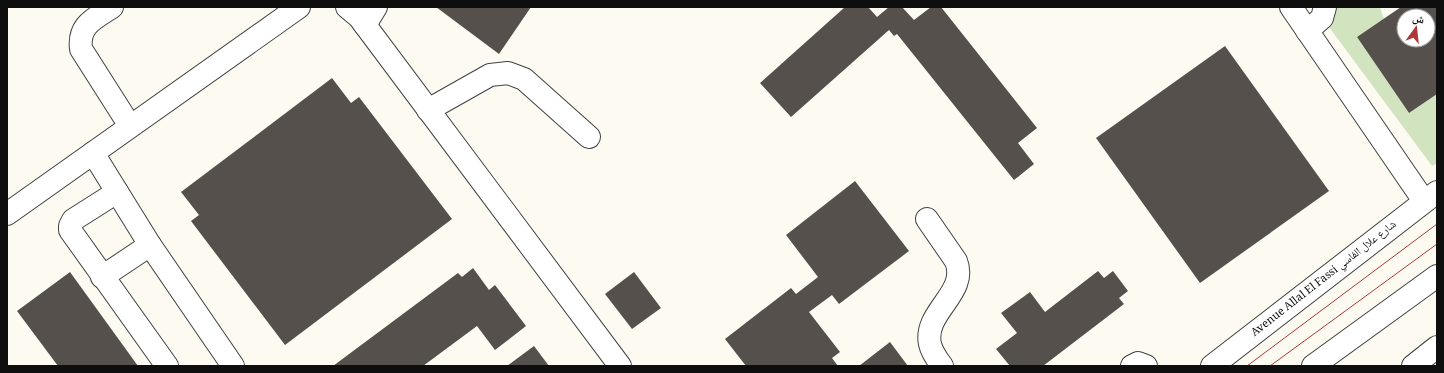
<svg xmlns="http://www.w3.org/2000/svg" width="1444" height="373" viewBox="0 0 1444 373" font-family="Georgia,'Noto Naskh Arabic',serif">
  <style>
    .green { fill: #d1e4bf }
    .building { fill: #55504c; fill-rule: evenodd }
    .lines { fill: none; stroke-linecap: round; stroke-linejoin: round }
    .minor-casing { stroke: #414141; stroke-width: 24 }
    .minor { stroke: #fff; stroke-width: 22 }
    .tram { stroke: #ad383b; stroke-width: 1 }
    .labels { text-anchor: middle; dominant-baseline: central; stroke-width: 4; stroke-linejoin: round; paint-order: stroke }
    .street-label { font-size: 11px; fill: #0e0e0e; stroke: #fff }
  </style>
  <rect width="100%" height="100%" fill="#fdfbf1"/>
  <polygon class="green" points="1330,7 1380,7 1384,19 1357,37 1409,113 1437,94 1437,163 1432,166 1326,23"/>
  <g class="building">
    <polygon points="436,7 531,7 499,54"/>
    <polygon points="845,7 868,7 877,17 889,7 902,7 914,20 931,7 941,7 1037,128 1018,143 1034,164 1014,180 897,34 894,36 889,30 791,117 760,83"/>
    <path d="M1401,7H1437V94L1409,113L1357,37ZM1404,16H1428V40H1404Z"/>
    <polygon points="1225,46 1329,191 1200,283 1096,138"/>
    <polygon points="332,78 351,103 359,97 452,219 285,345 191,221 199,215 181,192"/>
    <polygon points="855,181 909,251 839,304 832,295 809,312 840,352 832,358 838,366 746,366 725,339 791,288 796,294 818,277 786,235"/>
    <polygon points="473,268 489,290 495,285 526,326 495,350 477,326 423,366 333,366 458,273 462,277"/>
    <polygon points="1098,271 1104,278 1113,271 1128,291 1119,298 1124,304 1043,366 1010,366 996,349 1017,333 1001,313 1030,292 1045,312"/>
    <polygon points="70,272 138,366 58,366 17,311"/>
    <polygon points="634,272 661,308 632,329 605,294"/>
    <polygon points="890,342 908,366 859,366"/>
    <polygon points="534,346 549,366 507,366"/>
  </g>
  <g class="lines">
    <g class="minor-casing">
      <g id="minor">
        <path d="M112,7C94,19 78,25 81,49L130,126"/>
        <polyline points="347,7 359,17 620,366"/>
        <polyline points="1291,7 1424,201"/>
        <polyline points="365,25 376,7"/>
        <polyline points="1307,31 1322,18 1325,7"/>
        <polyline points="428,110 490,75 508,73 524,79 589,137"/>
        <polyline points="93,153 150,245 233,366"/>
        <polyline points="117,192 73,220 70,226 70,230 167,366"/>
        <polyline points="7,214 299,7"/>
        <path d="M927,219L956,261C969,293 923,312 930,344C932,353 937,359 942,366"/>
        <polyline points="102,277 150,245"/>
        <polyline points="1132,366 1138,363 1146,366"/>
        <polyline points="1212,366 1437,192"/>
        <polyline points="1313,366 1437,276"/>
        <polyline points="1413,366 1437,347"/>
      </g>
    </g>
    <use href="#minor" class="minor"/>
    <g class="tram">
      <polyline points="1247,366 1437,224"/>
      <polyline points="1270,366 1437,244"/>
    </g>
  </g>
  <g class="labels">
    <g class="street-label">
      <text transform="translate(1324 279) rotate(-38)">Avenue Allal El Fassi شارع علال الفاسي</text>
    </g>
  </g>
  <rect width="1444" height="373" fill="none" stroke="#0e0e0e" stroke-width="16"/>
  <g transform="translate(1416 28) rotate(15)"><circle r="19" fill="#ffffff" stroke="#9f9f9f"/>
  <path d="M0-3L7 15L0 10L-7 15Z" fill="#ad383b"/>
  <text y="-6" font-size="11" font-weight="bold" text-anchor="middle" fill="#0e0e0e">ش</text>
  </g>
</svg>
